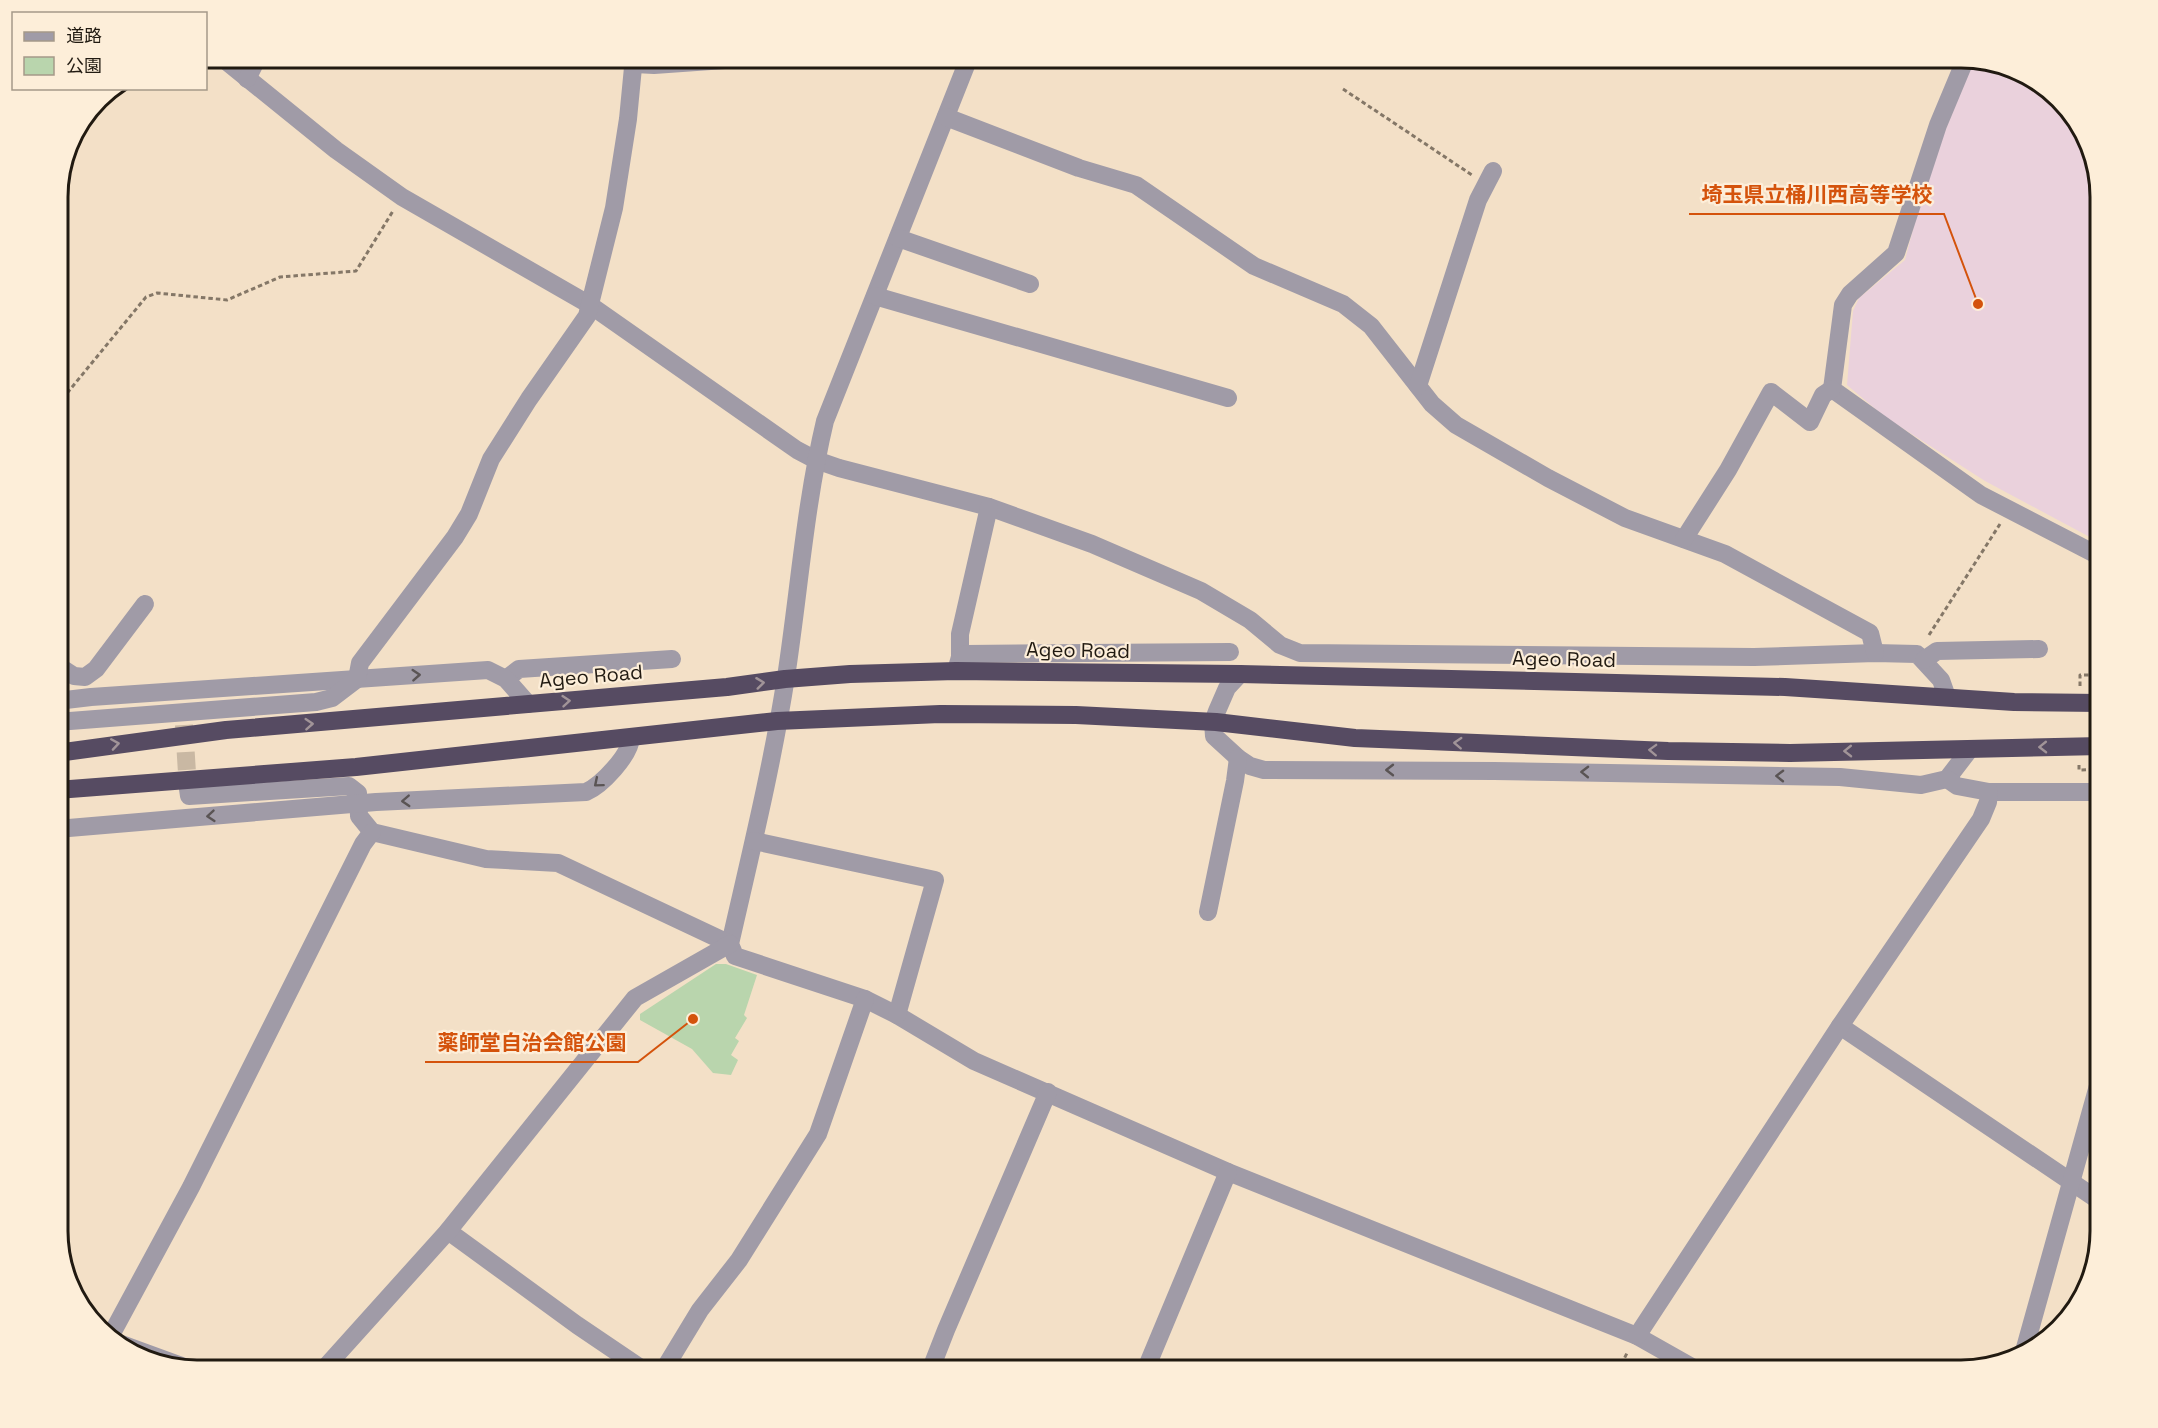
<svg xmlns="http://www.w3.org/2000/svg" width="2158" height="1428" viewBox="0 0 2158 1428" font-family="'Space Grotesk','Noto Sans JP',sans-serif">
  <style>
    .education { fill: #ead1dc }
    .green { fill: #b9d5ad }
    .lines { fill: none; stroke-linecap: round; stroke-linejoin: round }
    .minor-tunnel { stroke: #c9b8a3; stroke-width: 18; stroke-dasharray: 18 9; stroke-linecap: butt }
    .path { stroke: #847767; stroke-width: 3; stroke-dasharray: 4.5 3; stroke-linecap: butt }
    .minor { stroke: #a09ba7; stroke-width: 18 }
    .highway { stroke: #564b62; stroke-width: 18 }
    .oneway { stroke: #5a5454 }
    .oneway2 { stroke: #a19498 }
    .labels { text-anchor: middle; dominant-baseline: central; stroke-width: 4.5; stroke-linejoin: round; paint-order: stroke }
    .street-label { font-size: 20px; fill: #211a11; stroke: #fdeed9 }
    .rim { fill: none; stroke: #211a11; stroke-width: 3 }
    .leader { fill: none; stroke: #d4530c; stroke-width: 2 }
    .callout-dot { fill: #d4530c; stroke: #fdeed9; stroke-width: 2 }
    .callout-label { font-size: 21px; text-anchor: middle; font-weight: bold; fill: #d4530c; stroke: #fdeed9; stroke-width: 4.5; stroke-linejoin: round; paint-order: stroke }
  </style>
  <rect width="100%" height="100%" fill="#f3e0c7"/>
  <polygon class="education" points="1973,61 2039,80 2082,127 2101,196 2101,543 1985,481 1885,417 1847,385 1853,311 1859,298 1905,260 1927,176"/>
  <polygon class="green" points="716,964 726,964 757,975 744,1015 747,1018 735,1038 739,1041 731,1055 738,1060 731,1075 713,1073 692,1049 640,1020 640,1014"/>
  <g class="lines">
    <polyline class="minor-tunnel" points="184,725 188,789"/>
    <g class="path">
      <polyline points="1343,89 1472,175"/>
      <polyline points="57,380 68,392 146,297 157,293 227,300 280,277 356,271 393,211"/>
      <polyline points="1929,635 2000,524"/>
      <polyline points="2080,686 2080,675 2101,675"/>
      <polyline points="2079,765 2079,770 2101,769"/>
      <polyline points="1618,1371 1628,1351"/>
    </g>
    <g class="minor">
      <polyline points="221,57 336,150 402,197 590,305 797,450 816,460 839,468 989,507 1092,544 1201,591 1250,620 1280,645 1300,653 1754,657 1875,653 1917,654 1941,680 1947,697"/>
      <path d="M968,57L967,63L825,421C805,505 799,592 786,677C772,767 750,856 730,944L735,956L865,999L897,1015L974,1061L1228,1172L1637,1336L1699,1371"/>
      <polyline points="1966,58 1938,125 1896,253 1850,294 1843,305 1832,389 1981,495 2101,557"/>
      <polyline points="635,64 654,65 769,57"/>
      <polyline points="247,79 258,57"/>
      <polyline points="946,117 1079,168 1136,185 1254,266 1343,304 1371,326 1432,404 1456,425 1548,478 1625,518 1725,554 1870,633 1875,653"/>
      <polyline points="898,238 1030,284"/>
      <polyline points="875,296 1228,398"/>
      <polyline points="1418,386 1478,200 1493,171"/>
      <polyline points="1684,539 1728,470 1771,392 1810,422 1823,395 1832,389"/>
      <polyline points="960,657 960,634 989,507"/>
      <polyline points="1924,660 1937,651 2039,649"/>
      <polyline points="57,665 74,676 85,677 96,669 145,604"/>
      <polyline points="956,671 960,657 966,654 1230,652"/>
      <polyline points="1240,674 1227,688 1217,711 1213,722 1214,736 1238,758 1250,766 1264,770 1494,771 1840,777 1921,785 1947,779 1970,749"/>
      <polyline points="506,679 519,669 672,659"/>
      <polyline points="57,701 91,697 488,670 506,679 528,704"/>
      <polyline points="57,722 316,702 332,698 357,679 360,663 455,537 469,514 491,459 529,399 587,316 614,208 628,119 634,57"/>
      <polyline points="188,789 189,796 349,786 358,793 359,816 372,832 486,859 558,863 730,944"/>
      <polyline points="1989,792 2101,792"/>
      <path d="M57,829L376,802L586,792C602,785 630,755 631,738"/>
      <polyline points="754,841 935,880 897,1015"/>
      <polyline points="1208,912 1235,781 1238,758"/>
      <polyline points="1840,1026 2101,1202"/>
      <polyline points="448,1231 577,1325 645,1371"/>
      <polyline points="1637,1336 1840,1026 1981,819 1988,802 1989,792 1957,786 1947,779"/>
      <polyline points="110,1337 191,1187 363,844 372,832"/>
      <polyline points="113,1341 187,1368"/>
      <polyline points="2023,1355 2101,1075"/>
      <polyline points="322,1371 448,1231 635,998 730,944"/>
      <polyline points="663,1371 700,1310 739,1260 818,1134 865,999"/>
      <polyline points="930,1371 946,1330 1048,1092"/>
      <polyline points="1145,1371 1228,1172"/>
    </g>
    <g class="highway">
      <polyline points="57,753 226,730 727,687 785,679 850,674 956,671 1240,674 1785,687 2014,702 2101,703"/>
      <polyline points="57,790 356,767 777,721 940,714 1076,715 1216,722 1355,738 1668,751 1790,753 2101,746"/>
    </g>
  </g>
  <defs><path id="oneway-chevron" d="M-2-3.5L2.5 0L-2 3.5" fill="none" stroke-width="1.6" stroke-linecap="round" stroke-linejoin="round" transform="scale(1.5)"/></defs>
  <g class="oneway">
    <use href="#oneway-chevron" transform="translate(416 675) rotate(-4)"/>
    <use href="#oneway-chevron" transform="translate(1390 770) rotate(-180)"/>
    <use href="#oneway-chevron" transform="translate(1585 772) rotate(-179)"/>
    <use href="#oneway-chevron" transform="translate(1780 776) rotate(-179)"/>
    <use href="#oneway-chevron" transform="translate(598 783) rotate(140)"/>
    <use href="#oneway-chevron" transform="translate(406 801) rotate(177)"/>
    <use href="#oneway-chevron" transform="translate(211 816) rotate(175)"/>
  </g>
  <g class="oneway2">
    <use href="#oneway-chevron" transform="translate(760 683) rotate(-7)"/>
    <use href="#oneway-chevron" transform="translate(566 701) rotate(-5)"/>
    <use href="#oneway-chevron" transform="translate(309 724) rotate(-4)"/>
    <use href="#oneway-chevron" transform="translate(1458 743) rotate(-177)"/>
    <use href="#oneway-chevron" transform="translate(115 744) rotate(-9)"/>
    <use href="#oneway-chevron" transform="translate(2043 747) rotate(179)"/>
    <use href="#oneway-chevron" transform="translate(1653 750) rotate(-178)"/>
    <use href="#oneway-chevron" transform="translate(1848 751) rotate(179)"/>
  </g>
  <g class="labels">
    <g class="street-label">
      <text transform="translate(1078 650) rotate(1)">Ageo Road</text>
      <text transform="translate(1564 659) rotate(1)">Ageo Road</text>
      <text transform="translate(591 676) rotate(-5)">Ageo Road</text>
    </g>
  </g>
  <path d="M0 0H2158V1428H0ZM197 68H1961A129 129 0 0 1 2090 197V1231A129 129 0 0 1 1961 1360H197A129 129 0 0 1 68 1231V197A129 129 0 0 1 197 68Z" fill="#fdeed9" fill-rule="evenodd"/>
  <path class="rim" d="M197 68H1961A129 129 0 0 1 2090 197V1231A129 129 0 0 1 1961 1360H197A129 129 0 0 1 68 1231V197A129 129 0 0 1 197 68Z"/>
  <path class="leader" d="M1978 304L1944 214H1689M693 1019L638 1062H425"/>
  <g class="callout-dot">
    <circle cx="1978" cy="304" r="6"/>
    <circle cx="693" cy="1019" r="6"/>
  </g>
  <g class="callout-label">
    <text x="1817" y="202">埼玉県立桶川西高等学校</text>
    <text x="532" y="1050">薬師堂自治会館公園</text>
  </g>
  <rect x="12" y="12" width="195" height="78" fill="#fdeed9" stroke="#a59989" stroke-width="1.5"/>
  <rect x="24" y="32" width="30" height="9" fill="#a09ba7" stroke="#a59989" stroke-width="1.5"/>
  <text x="66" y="42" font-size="18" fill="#211a11">道路</text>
  <rect x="24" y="57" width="30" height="18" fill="#b9d5ad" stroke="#a59989" stroke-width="1.5"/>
  <text x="66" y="72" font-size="18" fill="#211a11">公園</text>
</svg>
